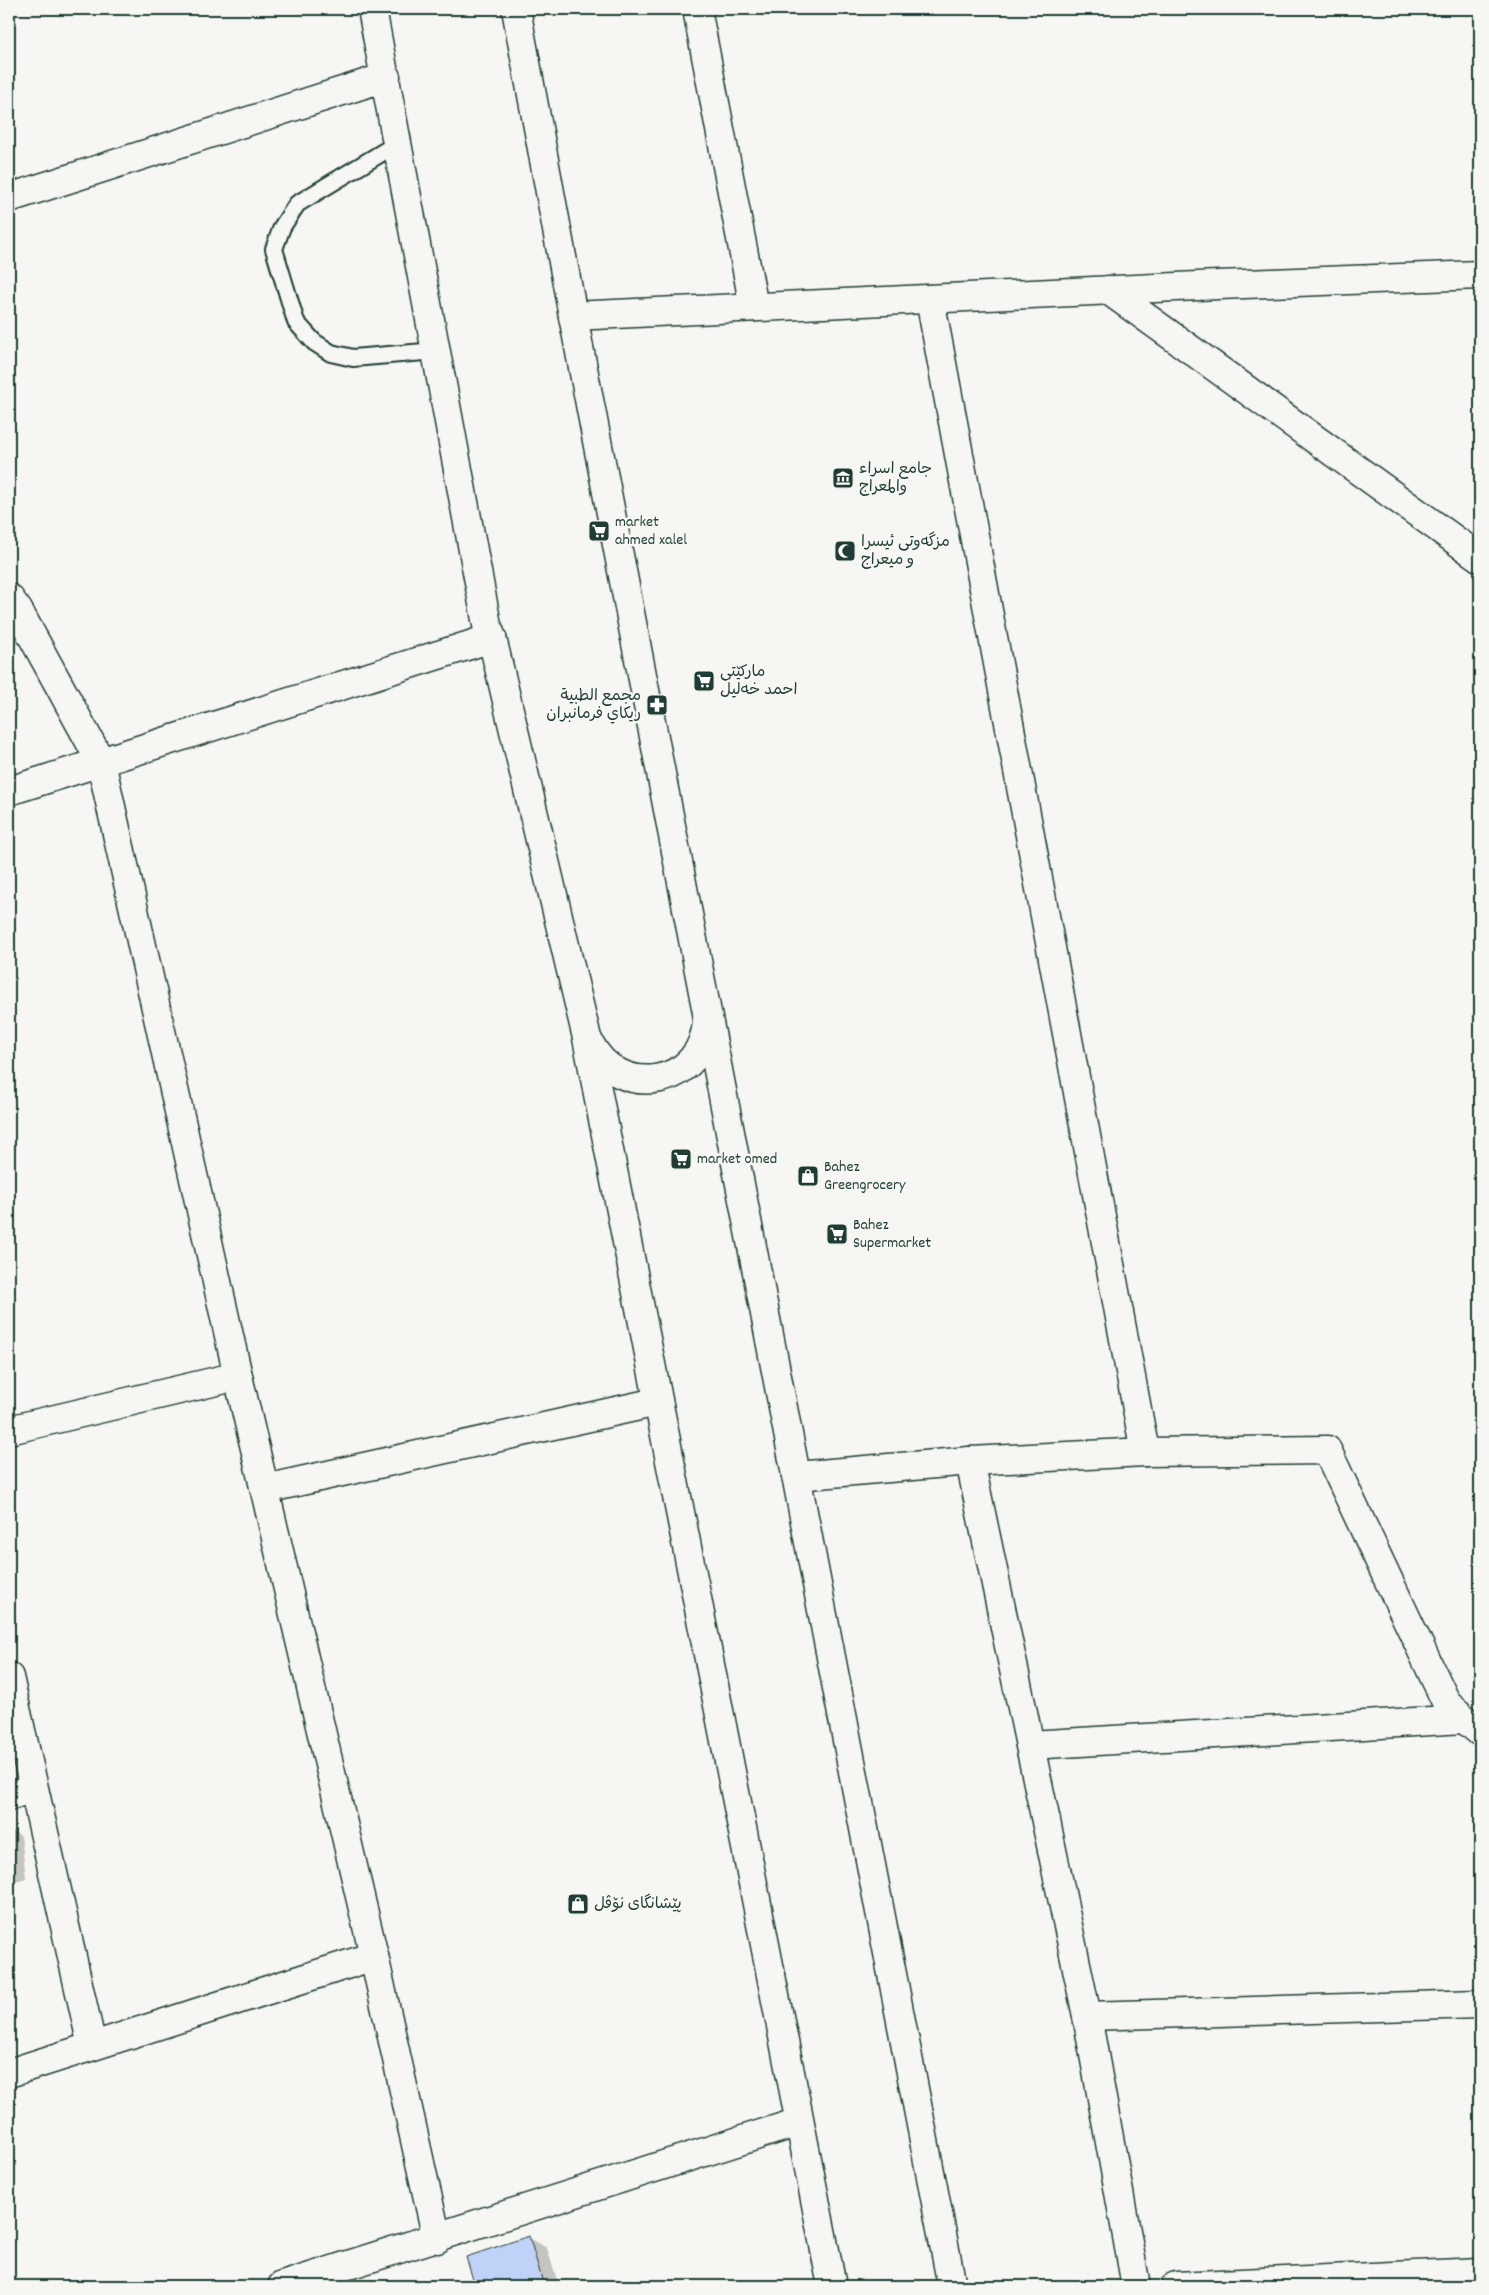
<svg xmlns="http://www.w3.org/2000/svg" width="1489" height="2295" viewBox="0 0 1489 2295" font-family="Dekko,'Playpen Sans Arabic',sans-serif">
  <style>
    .shadow { fill: #0003 }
    .building { fill: #c0d2f7; stroke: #1f3d34 }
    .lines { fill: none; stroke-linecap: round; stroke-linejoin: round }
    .lane-casing { stroke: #1f3d34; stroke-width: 20 }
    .street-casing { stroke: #1f3d34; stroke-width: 31 }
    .secondary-casing { stroke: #1f3d34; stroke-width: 31 }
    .lane { stroke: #f6f6f2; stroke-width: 16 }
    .street { stroke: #f6f6f2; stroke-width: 28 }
    .secondary { stroke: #f6f6f2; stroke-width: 28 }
    .labels { text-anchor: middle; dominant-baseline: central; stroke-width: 5; stroke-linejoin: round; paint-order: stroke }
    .poi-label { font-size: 16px; fill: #1f3d34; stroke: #f6f6f2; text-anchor: start }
  </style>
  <rect width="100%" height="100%" fill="#f6f6f2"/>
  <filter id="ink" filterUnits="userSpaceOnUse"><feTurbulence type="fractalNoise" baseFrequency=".02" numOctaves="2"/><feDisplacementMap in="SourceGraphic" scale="10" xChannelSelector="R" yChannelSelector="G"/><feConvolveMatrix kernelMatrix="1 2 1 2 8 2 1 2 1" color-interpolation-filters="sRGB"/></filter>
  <g filter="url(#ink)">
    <g class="shadow">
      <polygon points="9,1829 21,1836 26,1878 9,1883"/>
      <polygon points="528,2237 547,2248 559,2286 476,2286 467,2257"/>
    </g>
    <g class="building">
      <polygon points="9,1828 14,1871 9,1872"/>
      <polygon points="529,2236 544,2286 475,2286 466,2257"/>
    </g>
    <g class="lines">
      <g class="lane-casing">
        <polyline id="lane" points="398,143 297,204 282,227 274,249 296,322 314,342 331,353 353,358 436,351"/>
      </g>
      <g class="street-casing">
        <g id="street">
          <polyline points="697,9 754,307"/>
          <polyline points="9,198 386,77"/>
          <polyline points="1108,290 1480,558"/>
          <polyline points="930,299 1145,1452"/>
          <polyline points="573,316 1218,285 1480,275"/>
          <polyline points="9,598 18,610 101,762 238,1376 374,1956 437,2239"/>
          <polyline points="9,791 492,638"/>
          <polyline points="9,1430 238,1376"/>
          <polyline points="970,1461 1087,2016 1136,2286"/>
          <polyline points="796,1476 970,1461 1145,1452 1327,1450 1447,1704 1480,1732"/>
          <polyline points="265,1489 657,1402"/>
          <polyline points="9,1677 92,2046"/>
          <polyline points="1030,1745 1464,1719"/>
          <polyline points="9,1796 33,1788"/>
          <polyline points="1087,2016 1480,2004"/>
          <polyline points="9,2073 374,1956"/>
          <polyline points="282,2286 799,2122"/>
          <polyline points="1175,2286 1480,2272"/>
        </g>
      </g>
      <g class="secondary-casing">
        <g id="secondary">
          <polyline points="372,9 487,625 492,638 587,1038 832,2286"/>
          <polyline points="516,9 573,316 952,2286"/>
          <path d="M589,1042C618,1102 705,1087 707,1019"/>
        </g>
      </g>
      <use href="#lane" class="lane"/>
      <use href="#street" class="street"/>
      <use href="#secondary" class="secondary"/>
    </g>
  </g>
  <defs>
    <g id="museum-square" transform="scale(1.125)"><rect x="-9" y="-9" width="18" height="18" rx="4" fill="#1f3d34" stroke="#f6f6f2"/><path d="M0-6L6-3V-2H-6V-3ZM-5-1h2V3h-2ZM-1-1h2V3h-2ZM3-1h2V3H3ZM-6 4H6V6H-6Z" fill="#fff"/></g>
    <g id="supermarket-square" transform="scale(1.125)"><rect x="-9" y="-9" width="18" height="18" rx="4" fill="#1f3d34" stroke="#f6f6f2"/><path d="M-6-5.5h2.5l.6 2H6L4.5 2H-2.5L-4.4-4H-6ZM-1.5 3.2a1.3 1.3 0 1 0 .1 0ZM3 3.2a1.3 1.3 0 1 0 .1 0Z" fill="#fff"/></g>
    <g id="mosque-square" transform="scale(1.125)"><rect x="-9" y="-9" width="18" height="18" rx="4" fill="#1f3d34" stroke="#f6f6f2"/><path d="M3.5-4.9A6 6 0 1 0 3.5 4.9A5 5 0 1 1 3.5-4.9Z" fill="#fff"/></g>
    <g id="pharmacy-square" transform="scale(1.125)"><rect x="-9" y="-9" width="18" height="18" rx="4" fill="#1f3d34" stroke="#f6f6f2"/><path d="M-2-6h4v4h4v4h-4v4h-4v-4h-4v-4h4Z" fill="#fff"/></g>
    <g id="shop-square" transform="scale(1.125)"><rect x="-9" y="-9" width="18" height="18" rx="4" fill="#1f3d34" stroke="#f6f6f2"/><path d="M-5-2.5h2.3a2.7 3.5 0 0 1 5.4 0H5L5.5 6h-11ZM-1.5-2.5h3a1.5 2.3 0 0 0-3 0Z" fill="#fff"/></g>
  </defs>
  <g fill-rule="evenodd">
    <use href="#museum-square" x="843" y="478"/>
    <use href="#supermarket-square" x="599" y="531"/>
    <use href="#mosque-square" x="845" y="551"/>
    <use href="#supermarket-square" x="704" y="681"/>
    <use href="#pharmacy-square" x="657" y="705"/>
    <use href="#supermarket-square" x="681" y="1159"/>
    <use href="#shop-square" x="808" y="1176"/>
    <use href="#supermarket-square" x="837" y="1234"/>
    <use href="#shop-square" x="578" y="1904"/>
  </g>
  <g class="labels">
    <g class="poi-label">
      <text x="859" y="469">جامع اسراء<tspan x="859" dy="18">والمعراج</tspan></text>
      <text x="615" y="522">market<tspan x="615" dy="18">ahmed xalel</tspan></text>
      <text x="861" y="542">مزگەوتی ئیسرا<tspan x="861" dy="18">و میعراج</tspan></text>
      <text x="720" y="672">مارکێتی<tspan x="720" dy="18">احمد خەلیل</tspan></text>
      <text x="641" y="696" text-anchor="end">مجمع الطبية<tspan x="641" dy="18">ريكاي فرمانبران</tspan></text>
      <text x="697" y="1159">market omed</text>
      <text x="824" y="1167">Bahez<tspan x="824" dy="18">Greengrocery</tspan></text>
      <text x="853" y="1225">Bahez<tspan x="853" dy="18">Supermarket</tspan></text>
      <text x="594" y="1904">پێشانگای نۆڤل</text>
    </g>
  </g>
  <rect width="1489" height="2295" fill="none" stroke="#f6f6f2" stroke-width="30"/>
  <rect x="15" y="15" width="1459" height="2265" fill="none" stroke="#1f3d34" stroke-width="2" filter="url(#ink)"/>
</svg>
